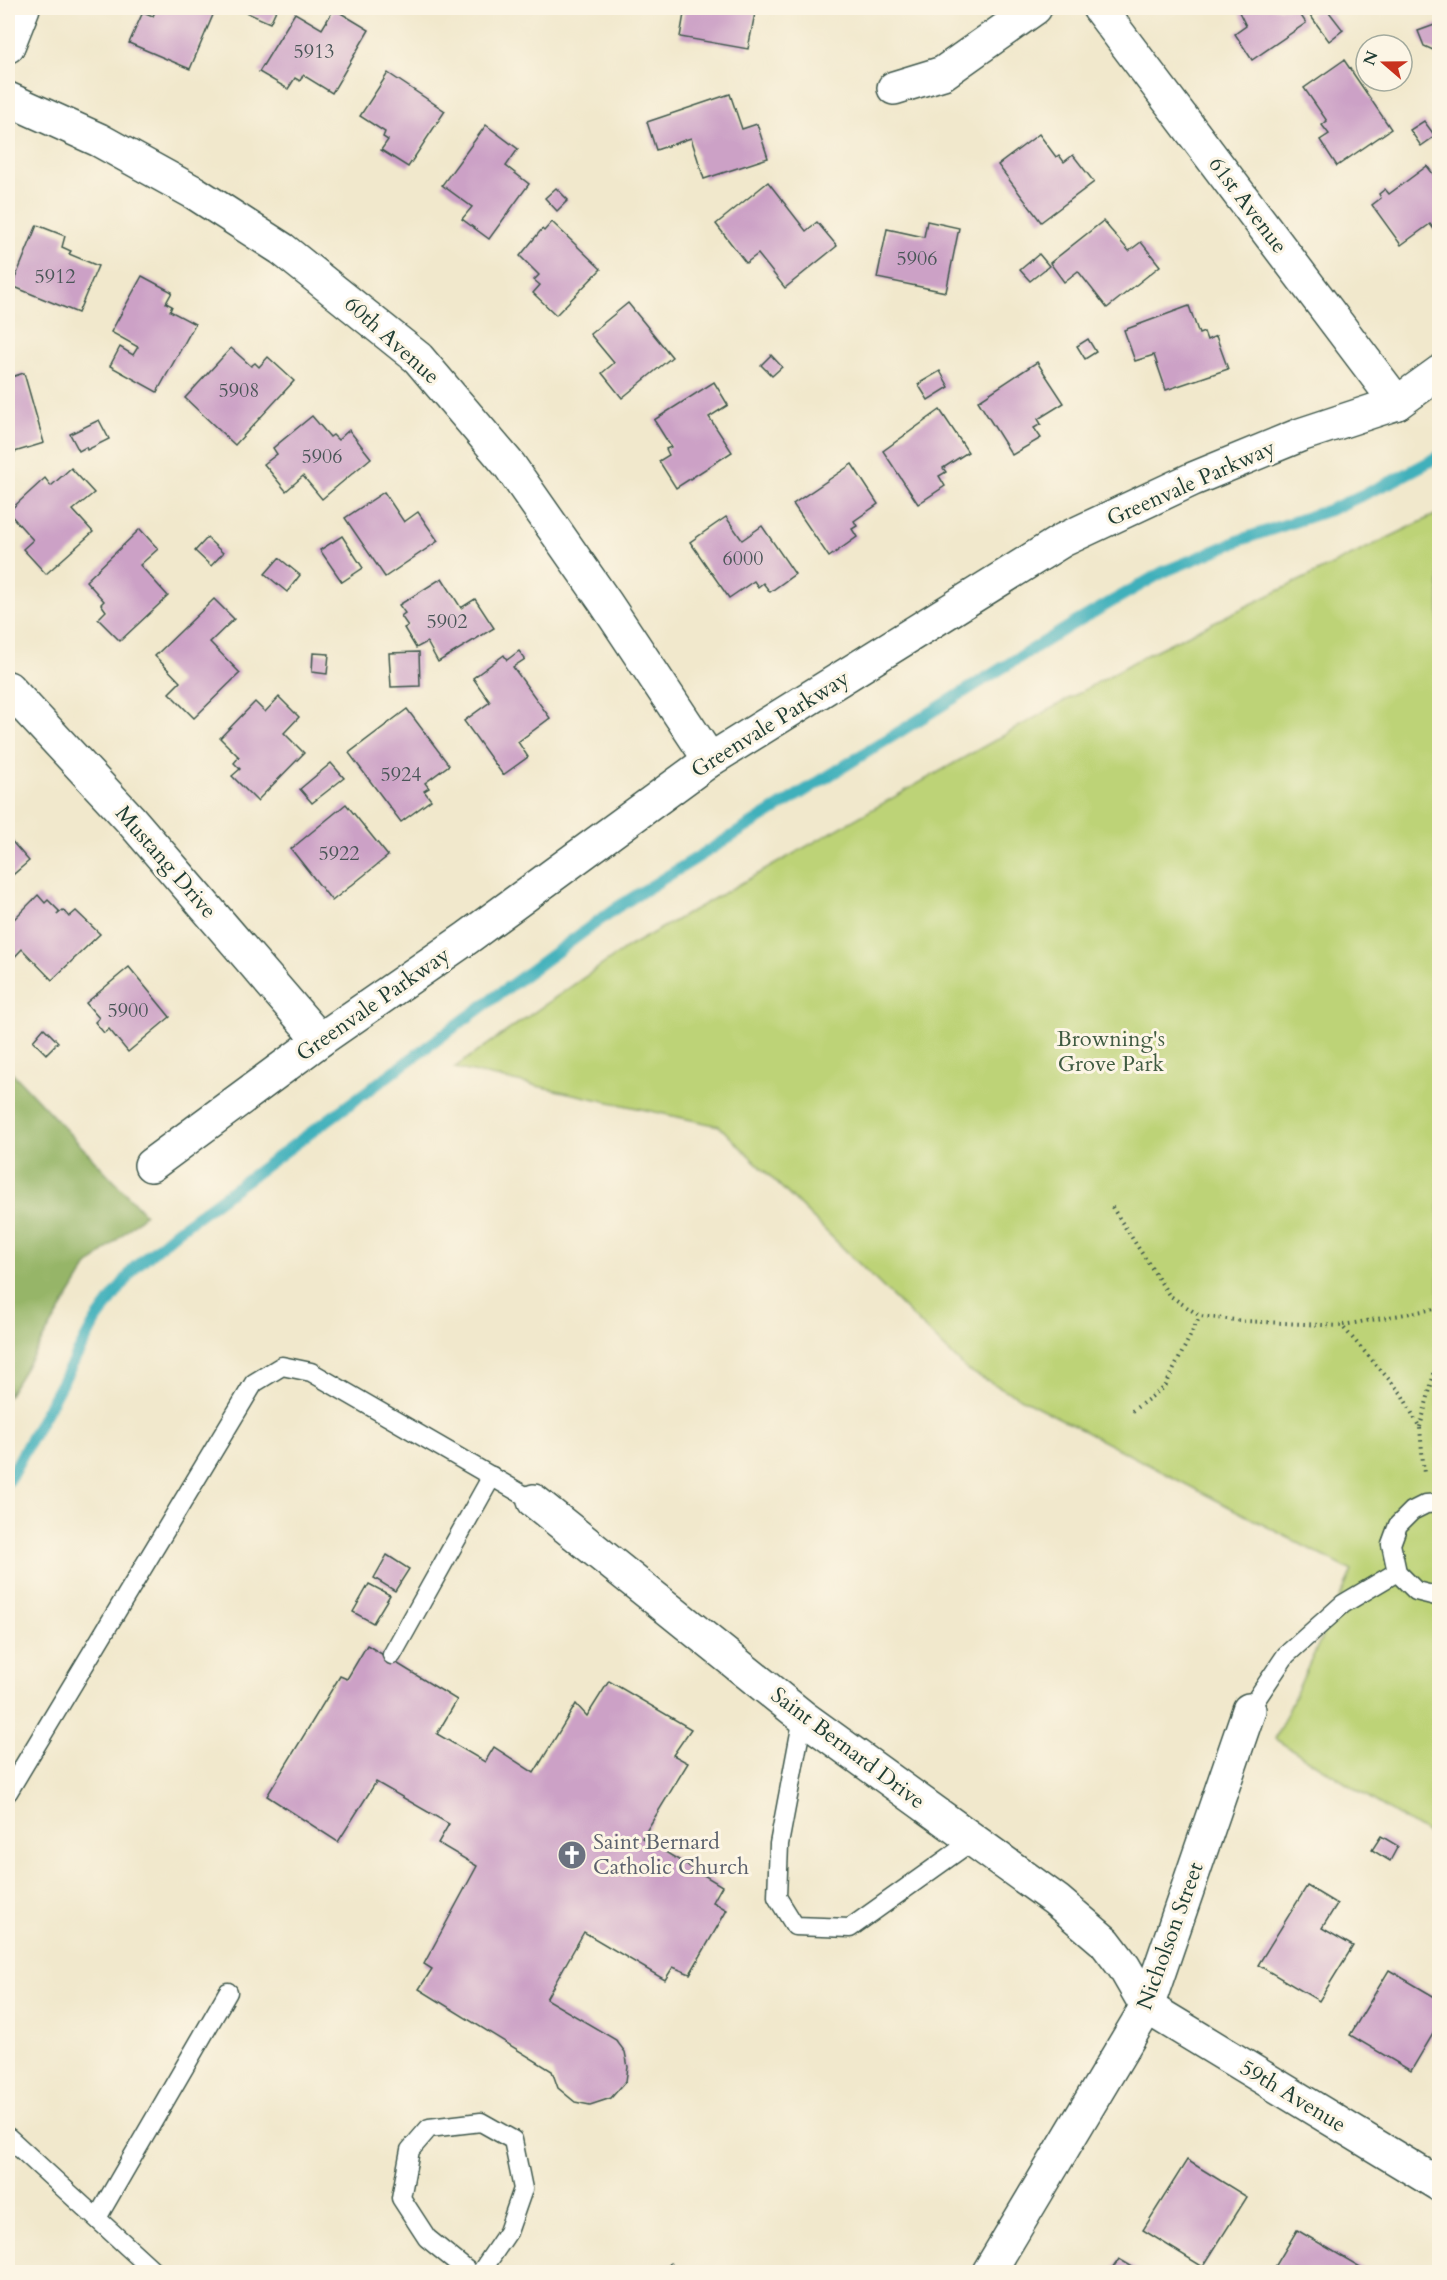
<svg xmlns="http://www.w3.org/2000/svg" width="1447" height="2280" viewBox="0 0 1447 2280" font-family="Cardo,serif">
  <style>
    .green { fill: #bdd377; stroke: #6e8856; stroke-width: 1.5 }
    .forest { fill: #96b568; stroke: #5a794e; stroke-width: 1.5 }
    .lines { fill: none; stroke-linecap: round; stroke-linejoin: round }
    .stream { stroke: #41b0bb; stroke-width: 12 }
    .building { fill: #cca1c6 }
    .lane-casing { stroke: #3e574b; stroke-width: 21 }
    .street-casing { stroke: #3e574b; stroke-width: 36 }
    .path { stroke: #3e574b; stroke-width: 4; stroke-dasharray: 1.5 4.5; stroke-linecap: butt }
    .lane { stroke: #fff; stroke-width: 18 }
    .street { stroke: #fff; stroke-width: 33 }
    .labels { text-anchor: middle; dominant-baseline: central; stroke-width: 6; stroke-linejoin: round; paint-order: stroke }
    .number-label { font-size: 20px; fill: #4a5658 }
    .street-label { font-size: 22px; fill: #1f3d34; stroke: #fcf5e5 }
    .park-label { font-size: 22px; fill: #3f5b41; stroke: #fcf5e5 }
    .worship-label { font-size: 22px; fill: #5b616d; stroke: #fcf5e5; text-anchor: start }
  </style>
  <rect width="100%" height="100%" fill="#fcf5e5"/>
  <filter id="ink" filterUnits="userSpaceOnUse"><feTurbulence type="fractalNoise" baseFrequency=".0167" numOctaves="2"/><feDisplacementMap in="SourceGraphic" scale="12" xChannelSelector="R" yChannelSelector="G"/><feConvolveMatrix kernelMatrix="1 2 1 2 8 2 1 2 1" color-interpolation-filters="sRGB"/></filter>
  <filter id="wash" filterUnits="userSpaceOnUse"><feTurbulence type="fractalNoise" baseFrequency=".008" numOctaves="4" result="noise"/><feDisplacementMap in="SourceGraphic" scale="24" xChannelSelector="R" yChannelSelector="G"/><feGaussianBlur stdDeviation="1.35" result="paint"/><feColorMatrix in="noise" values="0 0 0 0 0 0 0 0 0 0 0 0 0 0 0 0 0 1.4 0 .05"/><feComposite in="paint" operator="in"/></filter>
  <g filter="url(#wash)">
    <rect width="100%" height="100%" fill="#f1e8cc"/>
    <polygon class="green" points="1439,513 1439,1841 1275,1739 1352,1571 967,1370 719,1126 454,1068 628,947 1148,654"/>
    <polygon class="forest" points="8,1068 145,1214 87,1267 8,1396"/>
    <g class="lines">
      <polyline class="stream" points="8,1481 95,1322 135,1267 177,1231 616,908 1073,624 1163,572 1243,539 1332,509 1395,480 1440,456"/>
    </g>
    <g id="blocks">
      <g class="building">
        <polygon points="157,8 216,8 190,69 129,43 143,12 153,16"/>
        <polygon points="245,8 277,8 270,23 243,11"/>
        <polygon points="685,8 743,8 742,11 755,13 748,49 680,37"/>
        <polygon points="1237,8 1296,8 1306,23 1252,60 1235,34 1246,26"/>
        <polygon points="1318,8 1326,8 1343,30 1329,41 1310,15"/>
        <polygon points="334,9 369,30 332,93 303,75 300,81 295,78 288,89 259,72 295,13 322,29"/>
        <polygon points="1440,23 1440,53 1424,46 1418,31"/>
        <polygon points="1344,60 1391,129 1337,166 1320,140 1329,134 1322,125 1327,121 1304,88"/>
        <polygon points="388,73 445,111 408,167 381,150 388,140 383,137 385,132 360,116"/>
        <polygon points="730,94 742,129 757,124 768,158 704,179 691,138 656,150 647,122"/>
        <polygon points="1424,121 1435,136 1421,146 1410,130"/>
        <polygon points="486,125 518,149 506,166 529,184 489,239 462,219 472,207 442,185"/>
        <polygon points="1039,134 1056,157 1059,155 1064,162 1073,155 1094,182 1041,222 998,165"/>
        <polygon points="1427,166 1440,183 1440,237 1430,224 1401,245 1372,205 1381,198 1379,194 1385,189 1389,194"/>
        <polygon points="768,182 806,231 817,222 837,246 785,288 758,254 746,263 716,224"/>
        <polygon points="556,188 568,200 557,211 545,198"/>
        <polygon points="927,221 959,228 946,292 877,278 887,229 924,237"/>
        <polygon points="1103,221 1129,251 1141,242 1160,266 1107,308 1078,271 1064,282 1050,263"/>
        <polygon points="552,222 601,269 556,315 533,293 540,285 534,280 539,275 520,256 542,229 544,231"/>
        <polygon points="37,225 65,236 62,247 71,251 69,254 98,266 78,313 12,286"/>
        <polygon points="1039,254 1049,266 1030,281 1020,270"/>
        <polygon points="142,276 172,292 166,303 172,306 170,311 195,324 157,392 110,366 120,347 133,355 138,347 111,332"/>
        <polygon points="628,303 672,357 622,398 602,373 614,363 590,334"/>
        <polygon points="1189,306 1199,334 1204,332 1207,340 1216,336 1228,369 1166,390 1154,355 1135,361 1124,330"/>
        <polygon points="1088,339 1096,352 1085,359 1077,346"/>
        <polygon points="231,348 251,366 255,363 259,367 268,357 294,381 235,445 185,398"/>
        <polygon points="771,355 782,367 772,376 761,365"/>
        <polygon points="1037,362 1064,403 1038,419 1041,424 1034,428 1041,438 1012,455 978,401"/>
        <polygon points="940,371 949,387 928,400 918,384"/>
        <polygon points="24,373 44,443 8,454 8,378"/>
        <polygon points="714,382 728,405 709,417 732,452 676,488 659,461 669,455 666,449 671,447 654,420"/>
        <polygon points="940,410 968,452 943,468 946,472 939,476 945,486 918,504 883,451"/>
        <polygon points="312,416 330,437 333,435 338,440 349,430 371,458 322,499 303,476 286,491 264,464 277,454 273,448"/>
        <polygon points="99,420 109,439 87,450 86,447 79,451 70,434"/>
        <polygon points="852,464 878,504 854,521 857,526 852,529 857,537 829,557 793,504"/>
        <polygon points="71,468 94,493 73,510 93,532 46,574 23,549 33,540 8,512 45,478 51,486"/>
        <polygon points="384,492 404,522 418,512 438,541 385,577 345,518"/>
        <polygon points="726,517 742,540 762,526 795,574 770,592 763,583 758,587 754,581 729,598 690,542"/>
        <polygon points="140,529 158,549 140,565 168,596 120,641 98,619 106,611 101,604 104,601 86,581"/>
        <polygon points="342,536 363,568 342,582 320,550"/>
        <polygon points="207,538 223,553 211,566 195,551"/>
        <polygon points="279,558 300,575 287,592 265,574"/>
        <polygon points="442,578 461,608 475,599 494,628 438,662 427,642 416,648 404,628 408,626 401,616 405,613 399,605"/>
        <polygon points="214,599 234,619 210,642 240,673 194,718 169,693 180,682 155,656"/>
        <polygon points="519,651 525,659 513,667 550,718 518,742 528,757 503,775 464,721 490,702 473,678 504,655 507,660"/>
        <polygon points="419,652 420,686 391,687 389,653"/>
        <polygon points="313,653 329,654 327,674 312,672"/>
        <polygon points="279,697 299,717 284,733 304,753 257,801 232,776 240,769 234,763 239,757 220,738 255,702 265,712"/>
        <polygon points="407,709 449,765 425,783 429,788 424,791 431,800 401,822 349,753"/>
        <polygon points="331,763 344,778 312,803 300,789"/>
        <polygon points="346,804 388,856 332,901 291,849"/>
        <polygon points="8,837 29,861 8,879"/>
        <polygon points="38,895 45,903 48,900 59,911 57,915 63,910 69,917 76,911 100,934 52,980 22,949 8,964 8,925"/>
        <polygon points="129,967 170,1017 128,1052 109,1029 104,1033 95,1022 99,1018 86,1003"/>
        <polygon points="44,1028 58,1042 46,1054 33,1041"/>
        <polygon points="387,1555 409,1569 395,1591 374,1578"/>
        <polygon points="369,1584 390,1595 373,1623 353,1612"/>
        <polygon points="367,1645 457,1700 437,1734 485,1762 494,1747 534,1773 576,1704 587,1716 609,1681 691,1729 673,1755 688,1763 642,1838 722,1886 713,1902 727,1910 690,1974 673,1967 665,1980 584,1932 546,1999 616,2040 625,2052 628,2067 626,2081 611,2098 590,2105 575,2102 558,2088 552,2071 419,1989 432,1969 424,1964 477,1866 438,1843 449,1824 376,1782 338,1842 267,1796 340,1676 347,1679"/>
        <polygon points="1381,1836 1398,1846 1390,1861 1372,1850"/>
        <polygon points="1307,1886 1337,1904 1322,1928 1353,1946 1319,2001 1258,1965"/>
        <polygon points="1389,1970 1440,2000 1440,2022 1411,2071 1350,2035"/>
        <polygon points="1187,2160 1247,2197 1203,2267 1143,2230"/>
        <polygon points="1297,2230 1362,2268 1360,2272 1272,2272"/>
        <polygon points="1119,2259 1141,2272 1110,2272"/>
        <polygon points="670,2263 684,2272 663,2272"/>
      </g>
    </g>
  </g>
  <g filter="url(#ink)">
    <use href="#blocks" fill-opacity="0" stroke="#3e574b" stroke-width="1.5"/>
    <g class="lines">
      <g class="lane-casing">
        <g id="lane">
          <polyline points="1440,1503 1426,1504 1412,1511 1398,1525 1391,1544 1397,1572 1416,1591 1440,1597"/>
          <polyline points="392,1655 492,1476"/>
          <polyline points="1249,1710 1286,1655 1343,1604 1397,1572"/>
          <polyline points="803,1717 779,1844 777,1897 795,1926 850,1928 972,1841"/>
          <polyline points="8,1792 254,1383 282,1366 311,1372 534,1501"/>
          <polyline points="8,2137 155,2272"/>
          <polyline points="97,2218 228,1992"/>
          <polyline points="469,2272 427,2238 401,2198 410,2150 429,2128 481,2122 513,2140 523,2189 508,2232 481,2272"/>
        </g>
      </g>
      <g class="street-casing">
        <g id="street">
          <polyline points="1099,8 1397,403"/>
          <polyline points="8,46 23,8"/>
          <polyline points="894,88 943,73 1035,8"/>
          <polyline points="8,99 99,140 195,193 282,249 418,358 510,466 605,602 710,760"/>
          <polyline points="8,688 130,819 320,1040"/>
          <polyline points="151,1165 320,1040 467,938 710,760 1063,540 1193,479 1300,435 1397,403 1440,372"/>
          <polyline points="534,1501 803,1717 1056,1900 1105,1942 1124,1967 1147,2007 1440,2185"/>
          <polyline points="989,2272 1147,2007 1249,1710"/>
        </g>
      </g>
      <g class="path">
        <polyline points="1112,1207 1169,1295 1200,1316 1244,1321 1342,1326 1401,1393 1420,1428 1424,1474"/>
        <polyline points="1343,1325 1440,1308"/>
        <polyline points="1132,1411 1165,1387 1200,1316"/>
        <polyline points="1420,1427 1440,1351"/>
      </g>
      <use href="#lane" class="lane"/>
      <use href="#street" class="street"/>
    </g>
  </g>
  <defs>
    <g id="church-disc" transform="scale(1.5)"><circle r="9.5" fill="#6b7280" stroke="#fcf5e5"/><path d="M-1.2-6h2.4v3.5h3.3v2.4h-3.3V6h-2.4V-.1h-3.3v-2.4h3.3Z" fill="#fff"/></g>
  </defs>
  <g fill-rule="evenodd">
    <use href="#church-disc" x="572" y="1855"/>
  </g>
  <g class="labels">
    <g class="number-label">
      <text x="314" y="51">5913</text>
      <text x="917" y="258">5906</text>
      <text x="55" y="276">5912</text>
      <text x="239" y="390">5908</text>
      <text x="322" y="456">5906</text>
      <text x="743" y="558">6000</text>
      <text x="447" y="621">5902</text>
      <text x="401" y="774">5924</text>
      <text x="339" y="853">5922</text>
      <text x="128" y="1010">5900</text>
    </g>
    <g class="street-label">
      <text transform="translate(1248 205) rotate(53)">61st Avenue</text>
      <text transform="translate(392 340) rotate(42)">60th Avenue</text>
      <text transform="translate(1191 483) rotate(-24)">Greenvale Parkway</text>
      <text transform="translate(770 724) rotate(-32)">Greenvale Parkway</text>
      <text transform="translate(166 862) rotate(49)">Mustang Drive</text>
      <text transform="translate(373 1004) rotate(-35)">Greenvale Parkway</text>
      <text transform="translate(848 1748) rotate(37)">Saint Bernard Drive</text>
      <text transform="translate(1170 1936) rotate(-70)">Nicholson Street</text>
      <text transform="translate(1293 2096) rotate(31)">59th Avenue</text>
    </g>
    <g class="park-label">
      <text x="1111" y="1039">Browning's<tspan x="1111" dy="25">Grove Park</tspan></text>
    </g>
    <g class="worship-label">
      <text x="593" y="1842">Saint Bernard<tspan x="593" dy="25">Catholic Church</tspan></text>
    </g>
  </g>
  <rect width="1447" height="2280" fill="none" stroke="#fcf5e5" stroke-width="30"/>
  <g transform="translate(1384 63) rotate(290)"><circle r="28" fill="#fcf5e5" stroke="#a4ab9e" stroke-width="1.5"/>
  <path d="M0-4.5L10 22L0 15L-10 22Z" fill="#c8321e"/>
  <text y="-9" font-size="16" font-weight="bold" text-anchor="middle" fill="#1f3d34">N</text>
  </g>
</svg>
